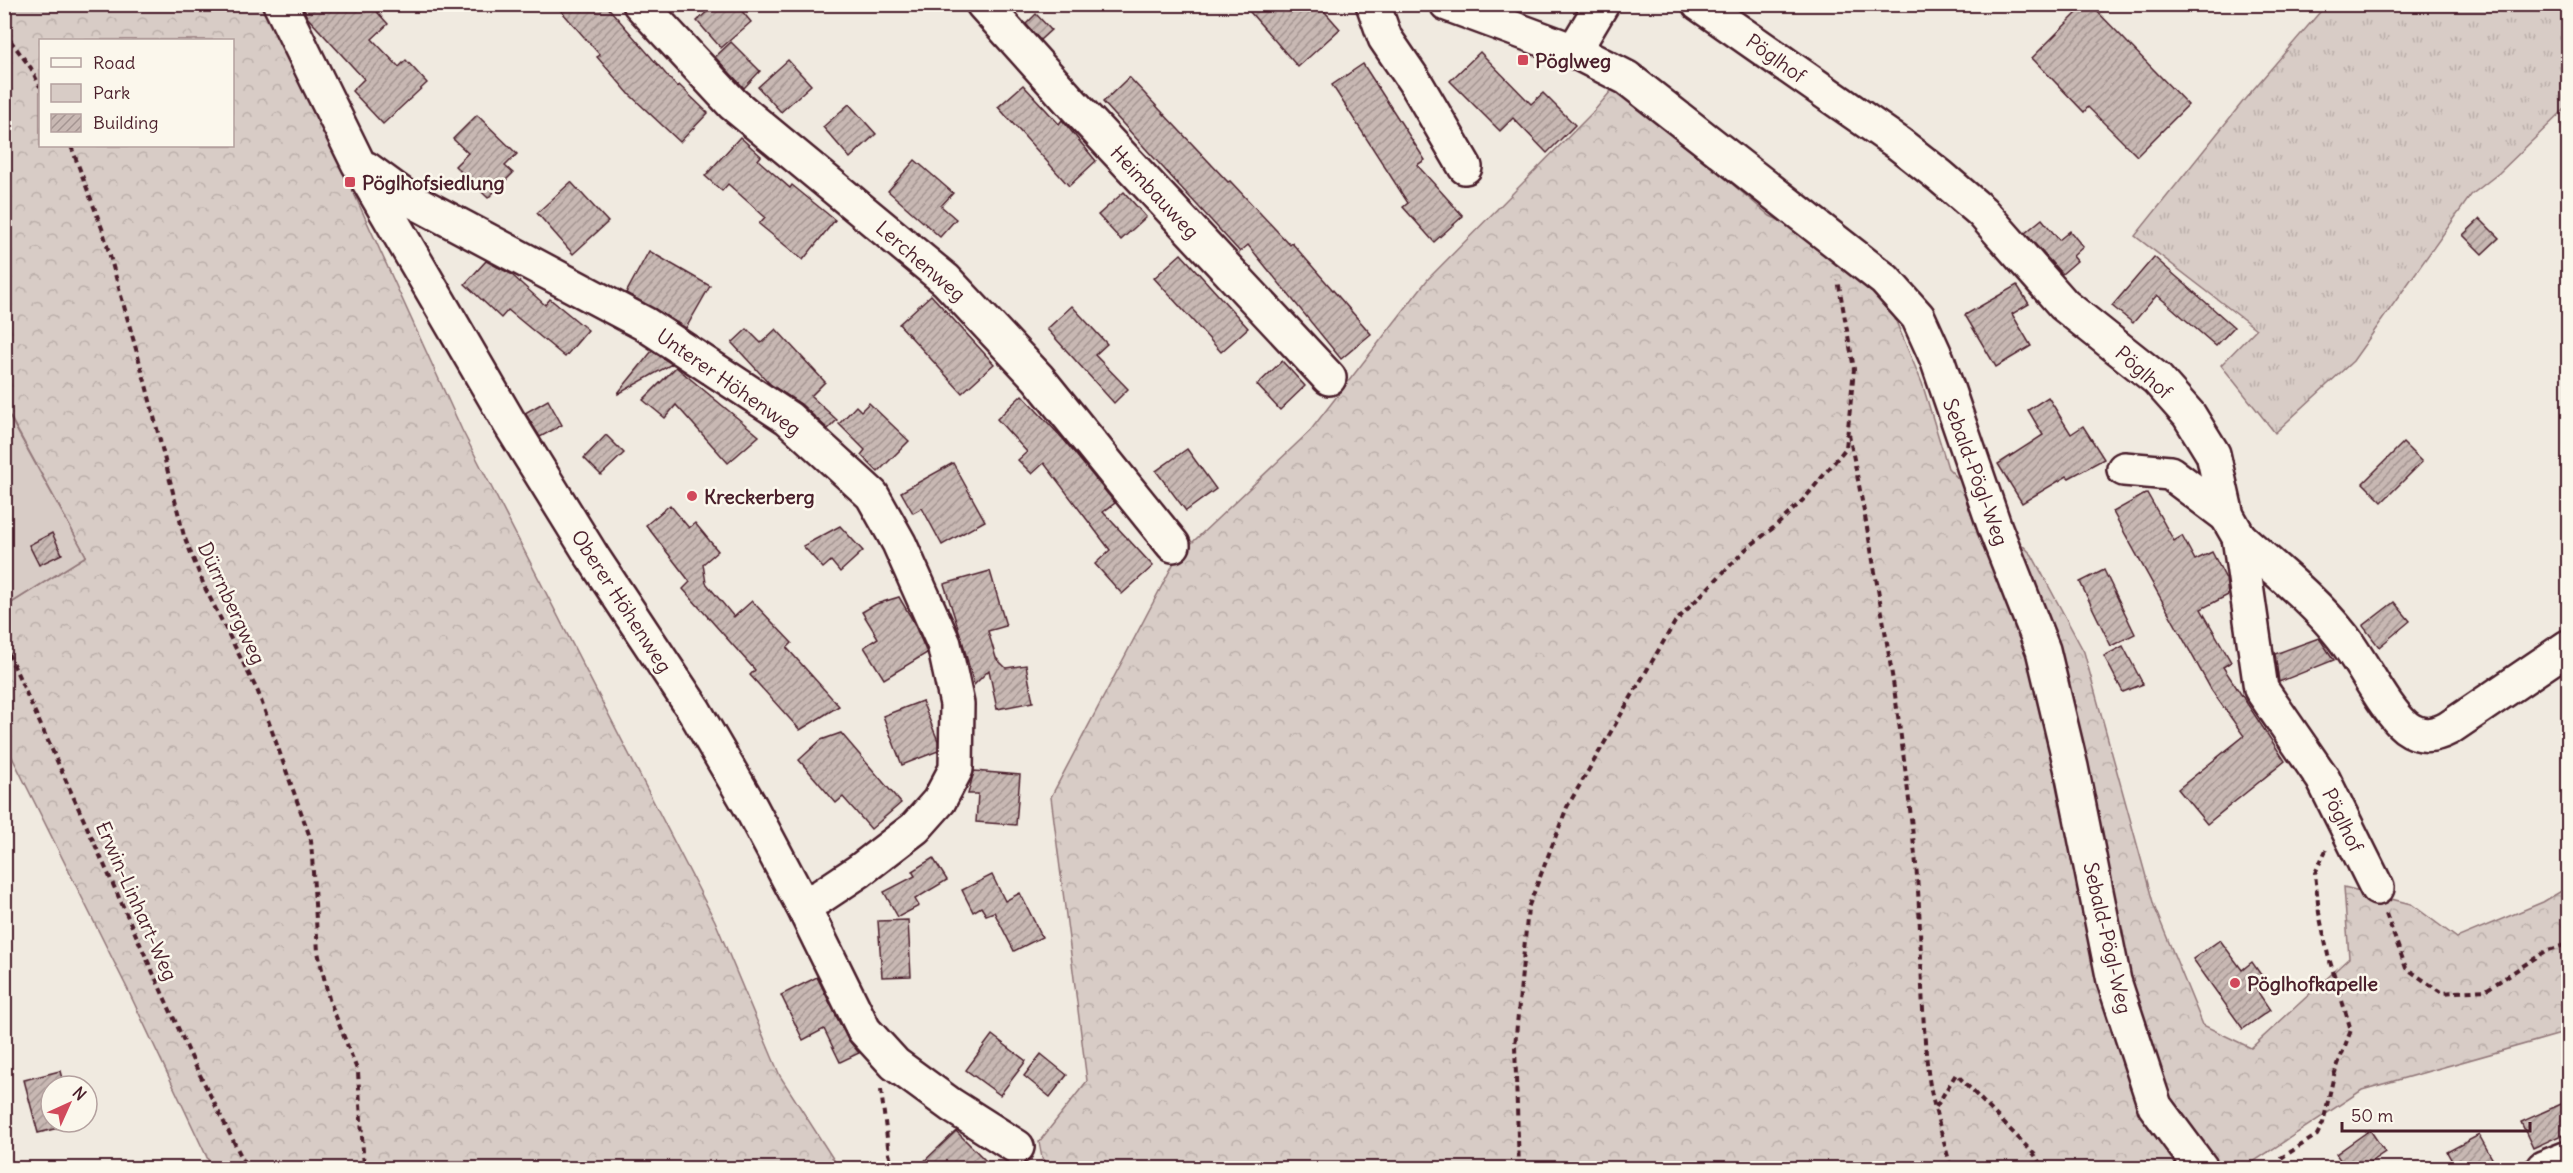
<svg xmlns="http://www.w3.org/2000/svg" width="2573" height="1173" viewBox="0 0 2573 1173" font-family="Delius,sans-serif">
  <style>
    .grass { fill: url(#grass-tufts); stroke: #917678; stroke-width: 1.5 }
    .forest { fill: url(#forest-crowns); stroke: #917678; stroke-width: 1.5; fill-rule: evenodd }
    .green { fill: #d8ccc6; stroke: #917678; stroke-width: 1.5 }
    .building { fill: url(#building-hatch); stroke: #4a1f2b; stroke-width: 1.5 }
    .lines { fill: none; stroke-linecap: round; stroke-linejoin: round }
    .minor-casing { stroke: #4a1f2b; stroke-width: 38 }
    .path { stroke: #4a1f2b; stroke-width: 4; stroke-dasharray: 6 4.5; stroke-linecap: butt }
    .minor { stroke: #fbf7ec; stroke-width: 33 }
    .poi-dot { fill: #d1495b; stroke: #fbf7ec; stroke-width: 2 }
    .labels { text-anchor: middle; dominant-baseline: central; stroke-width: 5; stroke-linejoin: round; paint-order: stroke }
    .street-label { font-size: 20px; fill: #4a1f2b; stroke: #fbf7ec }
    .poi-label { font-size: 20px; font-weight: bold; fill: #4a1f2b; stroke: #fbf7ec; text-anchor: start }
  </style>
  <defs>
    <pattern id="grass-tufts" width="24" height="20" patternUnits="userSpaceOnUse" patternTransform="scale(1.5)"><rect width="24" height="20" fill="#d8ccc6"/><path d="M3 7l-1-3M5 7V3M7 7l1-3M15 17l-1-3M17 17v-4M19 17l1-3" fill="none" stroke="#bbafaa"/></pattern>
    <pattern id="forest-crowns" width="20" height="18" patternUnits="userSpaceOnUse" patternTransform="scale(1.5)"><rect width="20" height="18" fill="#d8ccc6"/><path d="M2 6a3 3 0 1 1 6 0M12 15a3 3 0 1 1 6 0" fill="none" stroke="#bbafaa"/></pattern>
    <pattern id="building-hatch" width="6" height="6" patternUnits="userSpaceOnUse" patternTransform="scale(1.5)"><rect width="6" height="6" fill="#c8b8b3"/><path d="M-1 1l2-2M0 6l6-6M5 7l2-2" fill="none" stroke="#a49592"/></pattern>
  </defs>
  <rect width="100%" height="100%" fill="#f0eae0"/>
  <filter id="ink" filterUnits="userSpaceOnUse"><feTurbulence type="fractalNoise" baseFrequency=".0167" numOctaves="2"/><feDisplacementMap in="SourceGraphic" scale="12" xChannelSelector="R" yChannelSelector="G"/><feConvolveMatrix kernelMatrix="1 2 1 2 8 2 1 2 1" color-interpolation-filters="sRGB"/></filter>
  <g filter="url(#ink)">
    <polygon class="grass" points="2326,5 2568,5 2568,106 2499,173 2471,195 2353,361 2275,433 2221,365 2256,329 2135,236 2245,99"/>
    <g class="forest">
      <path d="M5,5H268L462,430L715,921L780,1076L839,1168H212L127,988L5,743V607L86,556L5,407ZM40,40H232V146H40Z"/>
      <polygon points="1616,85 1770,216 1817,238 1856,273 1892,312 1922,383 1948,468 2032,555 2084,652 2154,906 2203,1025 2251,1048 2349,958 2344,887 2411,904 2457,938 2543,902 2568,887 2568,1032 2362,1090 2244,1168 1044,1168 1039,1142 1087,1081 1051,797 1177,557 1310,431 1428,279 1594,111"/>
    </g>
    <polygon class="green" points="4,407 86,556 5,607 4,607"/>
    <g class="building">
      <polygon points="301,4 370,4 388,24 372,39 399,67 406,60 427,83 383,124 352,91 364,79 307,17"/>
      <polygon points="555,4 605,4 677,87 679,85 708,113 680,142 630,95 597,57 600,55"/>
      <polygon points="715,4 736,4 751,22 721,48 697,21"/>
      <polygon points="1243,4 1318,4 1340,29 1298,67"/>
      <polygon points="2086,4 2090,4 2188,105 2137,156 2088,107 2084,112 2032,58"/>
      <polygon points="1036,14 1051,30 1040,40 1026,24"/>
      <polygon points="731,42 760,71 744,88 715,57"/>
      <polygon points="1480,52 1531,104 1543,93 1575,125 1547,153 1513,118 1500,131 1450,81"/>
      <polygon points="788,60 811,85 781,112 758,87"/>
      <polygon points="1363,64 1425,160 1417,165 1463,216 1434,242 1403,207 1408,203 1332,85"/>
      <polygon points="1129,77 1228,182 1230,181 1290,245 1292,243 1371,334 1341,359 1248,245 1240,252 1103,102"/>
      <polygon points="1023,85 1059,124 1062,120 1096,161 1069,186 998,107"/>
      <polygon points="849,104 876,134 850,158 823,127"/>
      <polygon points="477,115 517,154 505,166 513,173 488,198 455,166 468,153 453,139"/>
      <polygon points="740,137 761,156 758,160 790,188 792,185 835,220 803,260 759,224 765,217 728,184 722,191 705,176"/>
      <polygon points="915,160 953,193 941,206 956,219 940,237 888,191"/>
      <polygon points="571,182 608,222 573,254 537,213"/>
      <polygon points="1124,192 1146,217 1121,240 1098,215"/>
      <polygon points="2042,219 2059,240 2070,231 2083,247 2073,256 2077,261 2062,274 2025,233"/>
      <polygon points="2480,219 2499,238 2482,254 2463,235"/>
      <polygon points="649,251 710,286 686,328 626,293"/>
      <polygon points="1181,254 1248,328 1221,352 1154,278"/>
      <polygon points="2154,257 2234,327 2216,346 2157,295 2133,323 2112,306"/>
      <polygon points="486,261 511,274 545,305 550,299 588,330 565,357 508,310 501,318 465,284"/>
      <polygon points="2017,285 2029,304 2012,314 2031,346 1996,367 1965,315"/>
      <polygon points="931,295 994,364 962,393 899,324"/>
      <polygon points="1072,306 1107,344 1095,355 1128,389 1114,403 1047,329"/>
      <polygon points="747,329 761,343 776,329 825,382 811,396 837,420 828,429 801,404 771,385 732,343"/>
      <polygon points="652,351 672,364 618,394 618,393"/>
      <polygon points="1282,361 1305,386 1280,410 1257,385"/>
      <polygon points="676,367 759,436 728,463 676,405 665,418 643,400"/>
      <polygon points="1022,395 1064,440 1115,503 1103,512 1153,566 1122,594 1095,564 1110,550 1044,463 1032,474 1018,460 1027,452 997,419"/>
      <polygon points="2048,397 2071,434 2083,426 2104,459 2069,478 2067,476 2022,503 1998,464 2043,435 2028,410"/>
      <polygon points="548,400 562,425 540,437 525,413"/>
      <polygon points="869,403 909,441 878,472 861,455 865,450 839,424 856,406 861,411"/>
      <polygon points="606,435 624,453 601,475 584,458"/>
      <polygon points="2403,443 2422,462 2382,502 2363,483"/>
      <polygon points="1187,449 1216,489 1186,511 1156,471"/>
      <polygon points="953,463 985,521 942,545 922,508 913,513 901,492"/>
      <polygon points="2147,493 2174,541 2182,536 2195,560 2212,552 2226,579 2228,595 2201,609 2231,662 2223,667 2285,761 2207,824 2178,789 2244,736 2212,691 2113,512"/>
      <polygon points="670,505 689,528 695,523 718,551 703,564 706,583 734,617 752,601 792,643 787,648 839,706 800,730 750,675 755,670 683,589 690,582 646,525"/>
      <polygon points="840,526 863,551 840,572 831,561 823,568 803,546"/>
      <polygon points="52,533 62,554 39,565 29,545"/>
      <polygon points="2104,570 2135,634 2111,646 2080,582"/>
      <polygon points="990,571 1006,626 988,631 996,658 1006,668 1026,665 1033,702 997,709 989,670 974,685 962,640 944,584"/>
      <polygon points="899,597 912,619 927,653 884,679 864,647 878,638 862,612 876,604"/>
      <polygon points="2394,602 2410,621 2379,647 2363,626"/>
      <polygon points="2319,638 2334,660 2279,682 2275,654"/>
      <polygon points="2123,646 2143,684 2123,692 2104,656"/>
      <polygon points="922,701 938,741 938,751 902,765 883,716"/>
      <polygon points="841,733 901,803 871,829 843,797 836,803 799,760 821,740"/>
      <polygon points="974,771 1020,775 1016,825 976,822 978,794 968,794"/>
      <polygon points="933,858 947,880 915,899 919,906 898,917 884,892 915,876 912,871"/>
      <polygon points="992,875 1005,901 1020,893 1042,937 1014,951 994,912 986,915 981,907 973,912 962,890"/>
      <polygon points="908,920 911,976 882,977 878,921"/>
      <polygon points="2220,940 2242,970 2252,962 2264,979 2254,986 2270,1010 2243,1029 2193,959"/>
      <polygon points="817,977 847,1038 859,1053 840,1062 824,1029 803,1040 781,995"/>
      <polygon points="992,1035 1026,1061 1000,1095 966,1070"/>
      <polygon points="1041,1054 1067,1075 1050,1097 1024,1076"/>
      <polygon points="60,1071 64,1086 51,1086 51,1122 73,1122 74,1124 38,1133 24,1080"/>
      <polygon points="2568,1101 2568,1132 2533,1148 2521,1122"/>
      <polygon points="2370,1130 2385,1152 2361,1168 2346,1168 2336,1154"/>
      <polygon points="956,1131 993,1168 917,1168"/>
      <polygon points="2479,1135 2494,1162 2482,1168 2456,1168 2447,1152"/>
    </g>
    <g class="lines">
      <g class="minor-casing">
        <g id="minor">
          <polyline points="280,4 358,163 509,422 592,556 694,710 750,806 802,904 864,1030 895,1064 951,1105 1017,1147"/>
          <polyline points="640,4 733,104 946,280 1038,378 1173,545"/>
          <polyline points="983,4 1070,101 1329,378"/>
          <polyline points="1373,4 1385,38 1417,85 1465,167"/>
          <polyline points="1447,4 1574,51 1627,78 1885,280 1918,317 1937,359 1995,528 2043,650 2071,767 2114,981 2155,1106 2201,1168"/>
          <polyline points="1699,4 1898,143 1940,176 1982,212 2064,305 2157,379 2189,415 2213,454 2227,516 2239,537 2261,689 2323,779 2377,888"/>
          <polyline points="1574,51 1602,4"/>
          <polyline points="367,169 404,196 645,324 788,418 872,495 899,543 944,644 957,704 956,769 939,801 915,828 859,871 820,897 802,904"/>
          <polyline points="2124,469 2170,473 2227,516"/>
          <path d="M2239,537C2274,569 2313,599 2342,636C2361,660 2385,710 2406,727C2421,738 2434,736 2449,728L2568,647"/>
          <polyline points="2543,1168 2568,1158"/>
        </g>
      </g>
      <g class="path">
        <polyline points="4,32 31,68 40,87"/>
        <polyline points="71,146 103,231 146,385 184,536 205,588 258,692 311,840 318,952 329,999 358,1072 364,1168"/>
        <path d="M1849,434C1876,570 1900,708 1914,846C1923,921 1919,996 1928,1072C1932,1104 1943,1137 1951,1168"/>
        <polyline points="4,644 194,1063 247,1168"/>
        <polyline points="2386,914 2406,968 2442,993 2486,990 2546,951 2568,944"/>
        <polyline points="881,1090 889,1154 894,1168"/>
        <polyline points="1936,1107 1956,1074 2034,1154 2043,1168"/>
        <polyline points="1042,1161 1052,1168"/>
        <polyline points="1519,1168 1515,1046 1528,908 1567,807 1675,622 1746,549 1777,525 1804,499 1846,448 1854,369 1838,280"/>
        <polyline points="2276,1168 2281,1158 2317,1135 2323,1123 2334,1075 2351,1030 2328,955 2319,913 2315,873 2326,850"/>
      </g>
      <use href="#minor" class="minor"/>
    </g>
  </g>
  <g class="poi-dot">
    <rect x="1517" y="54" width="12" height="12" rx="3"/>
    <rect x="344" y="176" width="12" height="12" rx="3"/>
    <circle cx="692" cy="496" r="6"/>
    <circle cx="2235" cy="983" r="6"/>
  </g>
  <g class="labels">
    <g class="street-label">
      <text transform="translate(1776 58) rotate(36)">Pöglhof</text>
      <text transform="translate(1155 192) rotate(47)">Heimbauweg</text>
      <text transform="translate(921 261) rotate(41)">Lerchenweg</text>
      <text transform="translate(2144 372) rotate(42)">Pöglhof</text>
      <text transform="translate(729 382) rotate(35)">Unterer Höhenweg</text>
      <text transform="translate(1976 472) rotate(70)">Sebald-Pögl-Weg</text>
      <text transform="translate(622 601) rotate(57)">Oberer Höhenweg</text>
      <text transform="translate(232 603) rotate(65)">Dürrnbergweg</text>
      <text transform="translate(2343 820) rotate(64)">Pöglhof</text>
      <text transform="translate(137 901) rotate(66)">Erwin-Linhart-Weg</text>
      <text transform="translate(2108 938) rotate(77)">Sebald-Pögl-Weg</text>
    </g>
    <g class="poi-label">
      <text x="1535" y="60">Pöglweg</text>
      <text x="362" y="182">Pöglhofsiedlung</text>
      <text x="704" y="496">Kreckerberg</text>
      <text x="2247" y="983">Pöglhofkapelle</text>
    </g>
  </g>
  <rect width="2573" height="1173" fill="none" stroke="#fbf7ec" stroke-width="24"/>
  <rect x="12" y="12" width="2549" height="1149" fill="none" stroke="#4a1f2b" stroke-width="2" filter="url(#ink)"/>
  <rect x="39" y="39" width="195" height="108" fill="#fbf7ec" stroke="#b4a19f" stroke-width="1.5"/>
  <rect x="51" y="58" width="30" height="9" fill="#fbf7ec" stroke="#b4a19f" stroke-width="1.5"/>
  <text x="93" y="69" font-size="18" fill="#4a1f2b">Road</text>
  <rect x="51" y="84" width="30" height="18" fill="#d8ccc6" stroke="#b4a19f" stroke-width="1.5"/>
  <text x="93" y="99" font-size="18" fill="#4a1f2b">Park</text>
  <rect x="51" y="114" width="30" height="18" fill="url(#building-hatch)" stroke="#b4a19f" stroke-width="1.5"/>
  <text x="93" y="129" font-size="18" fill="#4a1f2b">Building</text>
  <g transform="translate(69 1104) rotate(45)"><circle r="28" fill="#fbf7ec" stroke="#b4a19f" stroke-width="1.5"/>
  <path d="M0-4.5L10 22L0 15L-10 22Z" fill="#d1495b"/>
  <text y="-9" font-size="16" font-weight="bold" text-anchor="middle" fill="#4a1f2b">N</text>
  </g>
  <path d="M2342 1122v9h188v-9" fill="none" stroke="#4a1f2b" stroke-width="3"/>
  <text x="2351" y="1122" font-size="18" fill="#4a1f2b" stroke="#fbf7ec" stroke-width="4.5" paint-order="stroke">50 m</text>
</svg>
